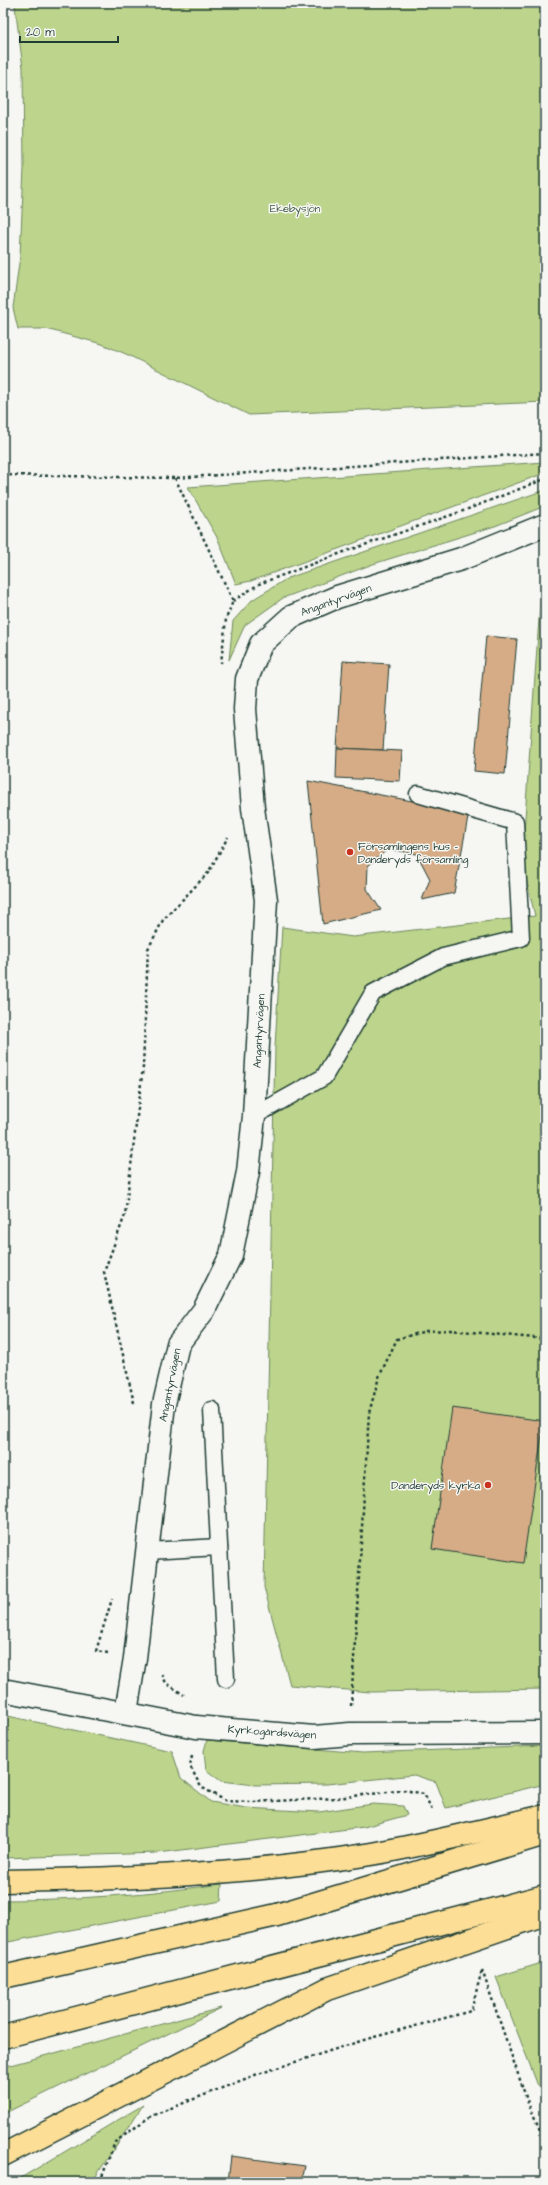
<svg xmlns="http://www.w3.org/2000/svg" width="548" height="2185" viewBox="0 0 548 2185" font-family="'Architects Daughter',sans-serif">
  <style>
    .green { fill: #bcd48b; stroke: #6e8860 }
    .building { fill: #d6ac87; stroke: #1f3d34 }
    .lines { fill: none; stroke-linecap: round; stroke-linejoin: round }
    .service-casing { stroke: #1f3d34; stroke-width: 19 }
    .tertiary-casing { stroke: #1f3d34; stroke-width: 25 }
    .motorway-casing { stroke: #1f3d34; stroke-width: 25 }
    .path { stroke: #1f3d34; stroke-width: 2.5; stroke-dasharray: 3 3; stroke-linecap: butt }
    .service { stroke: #f6f6f2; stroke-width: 16 }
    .tertiary { stroke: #f6f6f2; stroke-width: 22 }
    .motorway { stroke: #fcde96; stroke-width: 22 }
    .poi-dot { fill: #c8321e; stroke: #f6f6f2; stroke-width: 1.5 }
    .labels { text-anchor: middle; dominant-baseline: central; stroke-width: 3; stroke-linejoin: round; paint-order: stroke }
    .park-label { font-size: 11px; fill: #3e5b45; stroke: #f6f6f2 }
    .street-label { font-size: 11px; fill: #1f3d34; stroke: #f6f6f2 }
    .poi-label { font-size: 11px; fill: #1f3d34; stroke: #f6f6f2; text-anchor: start }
  </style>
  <rect width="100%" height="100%" fill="#f6f6f2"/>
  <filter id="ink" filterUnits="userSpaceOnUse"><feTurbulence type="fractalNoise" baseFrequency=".025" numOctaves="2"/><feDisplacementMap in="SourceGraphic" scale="8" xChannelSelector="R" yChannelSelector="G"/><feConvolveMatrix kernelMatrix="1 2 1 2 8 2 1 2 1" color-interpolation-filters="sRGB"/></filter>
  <g filter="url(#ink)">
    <g class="green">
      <polygon points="17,3 545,3 545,402 249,415 126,354 102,344 46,329 18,329 13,308 20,256 24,168 23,68 15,6"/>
      <polygon points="545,462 545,473 251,581 236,584 218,539 188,487"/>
      <polygon points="545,490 545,506 495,526 373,564 283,598 245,625 229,660 233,621 252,600 288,578"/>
      <polygon points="545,561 545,1689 370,1692 290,1685 264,1587 275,1047 282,927 353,937 535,916 522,861 543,562"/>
      <polygon points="3,1715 172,1751 181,1778 211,1802 246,1808 319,1812 373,1804 403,1806 407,1815 364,1827 158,1853 3,1858"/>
      <polygon points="207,1740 363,1753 545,1746 545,1784 446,1808 436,1782 414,1775 327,1784 255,1785 221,1781 206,1770 204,1751"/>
      <path d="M222,1884L221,1901L3,1943V1900C77,1900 149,1894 222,1884Z"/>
      <polygon points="545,1962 545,2104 496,1977"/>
      <polygon points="221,2008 3,2114 3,2067"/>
      <polygon points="143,2105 92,2182 14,2182"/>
    </g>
    <g class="building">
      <polygon points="486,636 517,639 505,774 474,771"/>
      <polygon points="343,661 389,664 383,750 337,748"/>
      <polygon points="337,748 402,751 400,781 336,778"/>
      <polygon points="308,781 469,812 454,893 422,900 430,879 417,854 388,849 368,866 367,889 381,910 323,924"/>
      <polygon points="452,1408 544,1421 523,1563 432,1549"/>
      <polygon points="231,2156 305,2166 302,2182 228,2182"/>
    </g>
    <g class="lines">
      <g class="service-casing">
        <g id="service">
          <polyline points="254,1116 324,1077 373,993 443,957 521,938 515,822 418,794"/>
          <polyline points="212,1410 226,1679"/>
          <polyline points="148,1551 219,1547"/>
        </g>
      </g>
      <g class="tertiary-casing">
        <g id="tertiary">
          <polyline points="3,1690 196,1727 314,1737 350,1734 545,1733"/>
          <polyline points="126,1712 135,1658 164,1404 178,1344 204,1310 231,1255 248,1172 254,1116 266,900 253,808 245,709 247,679 261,644 291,617 337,597 461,559 545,525"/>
        </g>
      </g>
      <g class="motorway-casing">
        <g id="motorway">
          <path d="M3,1881C125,1879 250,1874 371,1854C429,1844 487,1829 545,1816"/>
          <polyline points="3,1977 277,1915 545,1834"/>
          <polyline points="3,2037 545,1896"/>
          <polyline points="3,2155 327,1989 545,1914"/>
        </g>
      </g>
      <g class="path">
        <polyline points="3,475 175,478 545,453"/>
        <polyline points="175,478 233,601 226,619 221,663"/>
        <polyline points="233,601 259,584 344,552 463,511 545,479"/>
        <polyline points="134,1403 104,1272 125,1215 143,1067 148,949 163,920 208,873 228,837"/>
        <polyline points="108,1653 96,1651 112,1599"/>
        <polyline points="162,1674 166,1683 184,1695"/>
        <polyline points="351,1706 369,1413 379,1377 397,1339 426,1331 450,1330 545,1339"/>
        <polyline points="192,1756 190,1766 201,1787 226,1801 252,1802 337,1798 405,1790 424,1794 433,1812"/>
        <polyline points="482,1970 528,2103 545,2143"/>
        <polyline points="100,2182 115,2142 151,2116 255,2075 367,2039 471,2011 482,1970"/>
      </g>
      <use href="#service" class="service"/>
      <use href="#tertiary" class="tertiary"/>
      <use href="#motorway" class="motorway"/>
    </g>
  </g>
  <g class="poi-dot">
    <circle cx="350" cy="852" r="4"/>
    <circle cx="488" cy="1485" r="4"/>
  </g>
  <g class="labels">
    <g class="park-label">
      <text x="295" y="208">Ekebysjön</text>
    </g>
    <g class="street-label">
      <text transform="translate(336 600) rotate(-20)">Angantyrvägen</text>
      <text transform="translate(259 1031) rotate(-87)">Angantyrvägen</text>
      <text transform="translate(170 1385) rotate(-79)">Angantyrvägen</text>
      <text transform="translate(272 1732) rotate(4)">Kyrkogårdsvägen</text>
    </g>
    <g class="poi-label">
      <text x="358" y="846">Församlingens hus -<tspan x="358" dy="13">Danderyds församling</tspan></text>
      <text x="480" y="1485" text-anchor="end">Danderyds kyrka</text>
    </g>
  </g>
  <rect width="548" height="2185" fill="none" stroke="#f6f6f2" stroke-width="16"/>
  <rect x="8" y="8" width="532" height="2169" fill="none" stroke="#1f3d34" stroke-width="1.5" filter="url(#ink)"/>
  <path d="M20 36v6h98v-6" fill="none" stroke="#1f3d34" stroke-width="2"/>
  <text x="26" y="36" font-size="12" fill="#1f3d34" stroke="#f6f6f2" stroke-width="3" paint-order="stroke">20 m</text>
</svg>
